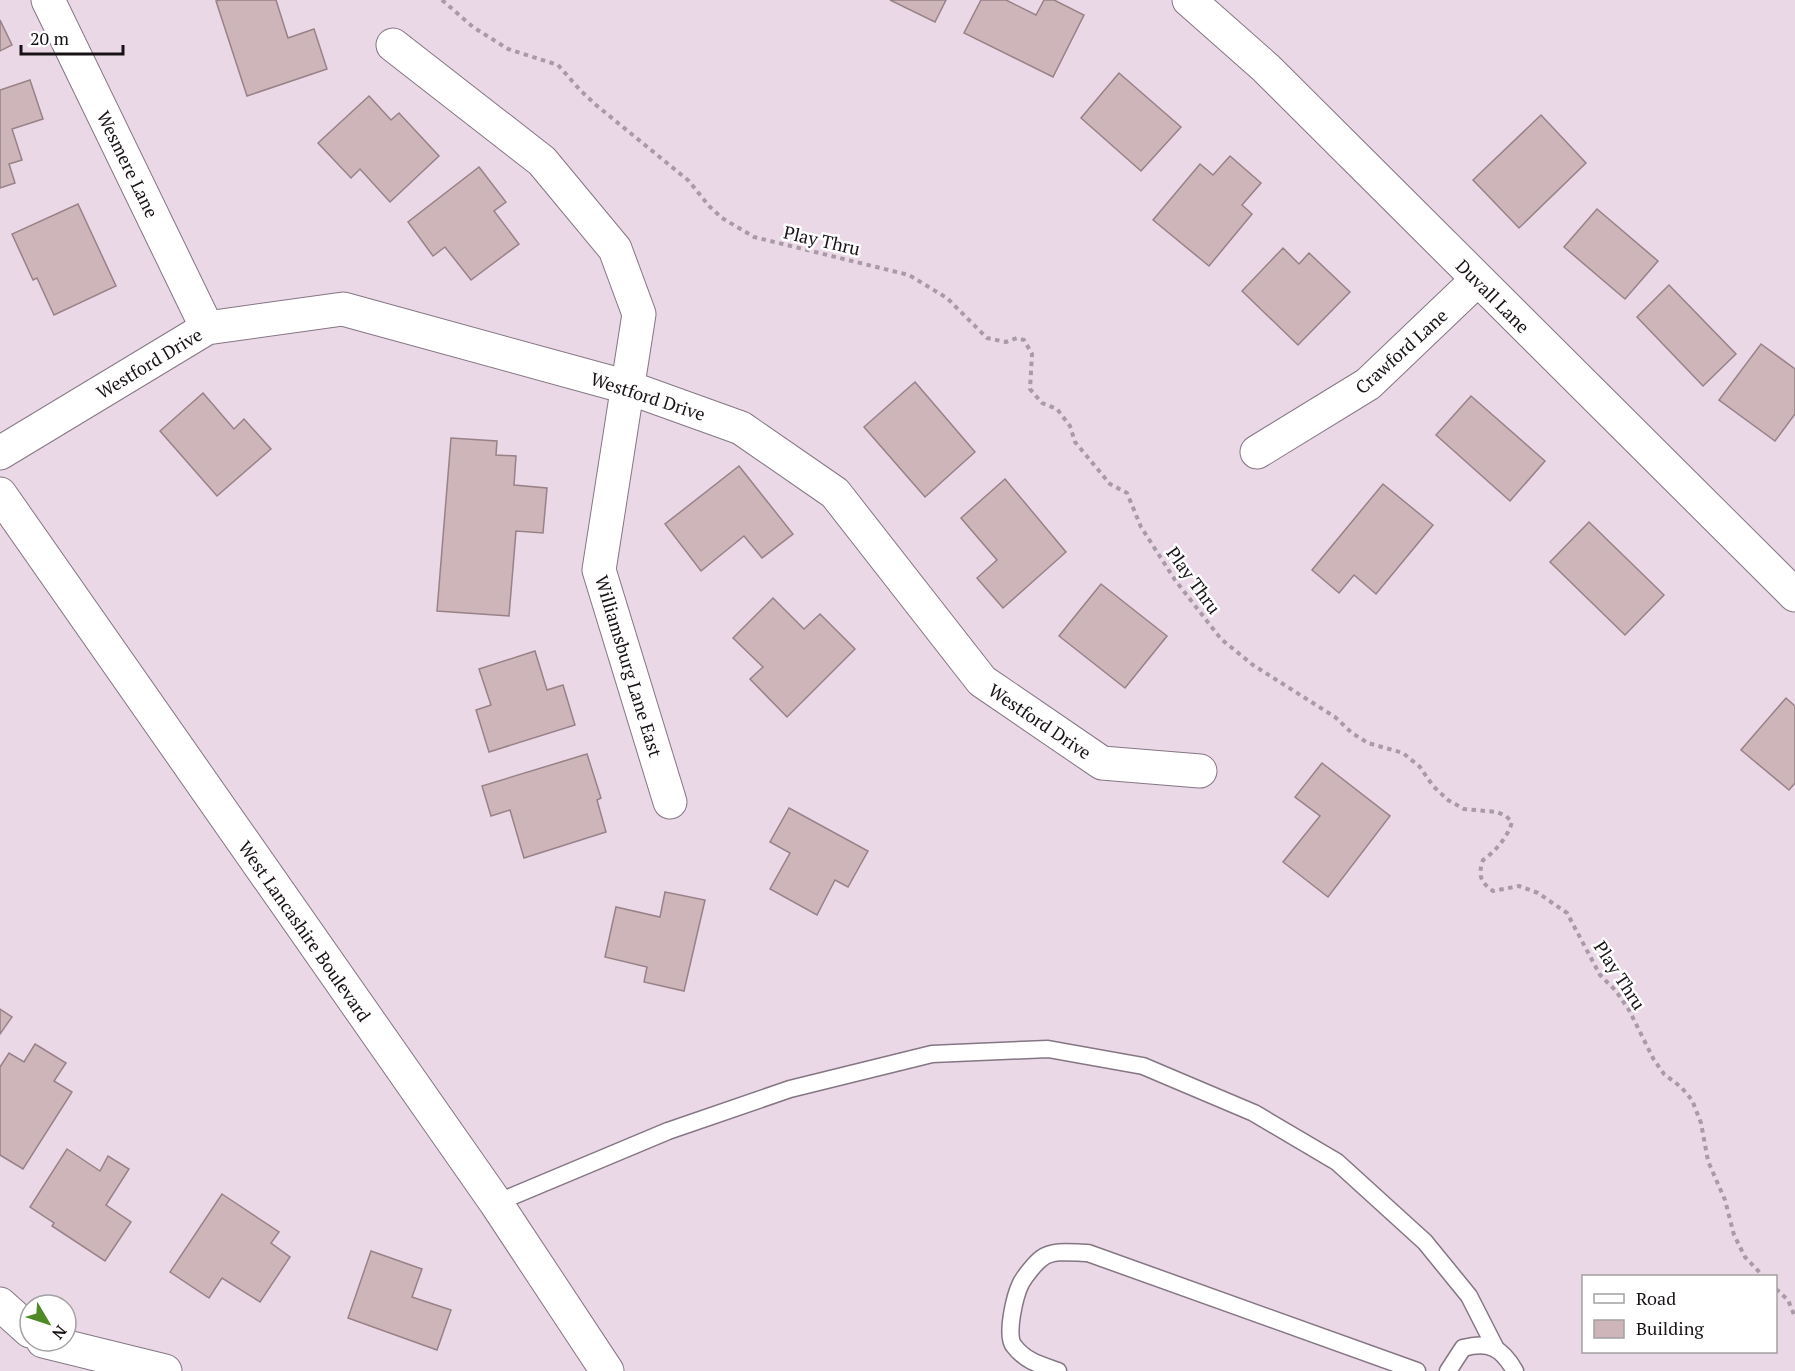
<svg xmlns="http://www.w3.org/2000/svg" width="1795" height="1371" viewBox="0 0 1795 1371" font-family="'PT Serif',serif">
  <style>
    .building { fill: #cdb5ba; stroke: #988287; stroke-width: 1.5 }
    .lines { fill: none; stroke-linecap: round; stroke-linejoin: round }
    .service-casing { stroke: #857683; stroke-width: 19 }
    .minor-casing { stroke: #857683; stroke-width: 35 }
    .secondary-casing { stroke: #857683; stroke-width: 35 }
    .path { stroke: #a89aa6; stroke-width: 4; stroke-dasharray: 4.5 4.5; stroke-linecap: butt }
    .service { stroke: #fff; stroke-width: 16 }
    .minor { stroke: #fff; stroke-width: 33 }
    .secondary { stroke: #fff; stroke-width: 33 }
    .labels { text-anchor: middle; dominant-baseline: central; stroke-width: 5; stroke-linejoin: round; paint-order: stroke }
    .street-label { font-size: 18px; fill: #181217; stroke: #fff }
  </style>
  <rect width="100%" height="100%" fill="#ead8e7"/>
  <g class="building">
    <polygon points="220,0 276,0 288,38 314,29 327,69 247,96 216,1"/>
    <polygon points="890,0 946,0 935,22"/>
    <polygon points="981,0 1006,0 1036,15 1044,0 1054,0 1084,15 1053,77 964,33"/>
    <polygon points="0,20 12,45 0,51"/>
    <polygon points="1119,73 1181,127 1141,171 1081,118"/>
    <polygon points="30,80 43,119 12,129 22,160 9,164 15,183 0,188 0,90"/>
    <polygon points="369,96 391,120 399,113 439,156 390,202 360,169 351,178 318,143"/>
    <polygon points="1541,115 1586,163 1519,228 1473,180"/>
    <polygon points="1230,156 1261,183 1242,205 1252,214 1209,266 1153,220 1200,164 1213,175"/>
    <polygon points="479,167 506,202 494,211 519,244 471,280 445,247 433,256 408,222"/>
    <polygon points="78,204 116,286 54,315 37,278 33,280 12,234"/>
    <polygon points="1597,209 1658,261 1625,299 1564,247"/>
    <polygon points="1283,248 1299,264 1309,253 1350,292 1298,345 1242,291"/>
    <polygon points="1669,285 1736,354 1703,386 1637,317"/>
    <polygon points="1761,344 1795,369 1795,414 1775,441 1719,400"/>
    <polygon points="915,382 975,452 925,497 864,427"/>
    <polygon points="203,393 234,429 244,419 271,449 217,496 160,431"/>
    <polygon points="1471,396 1545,461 1510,501 1436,435"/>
    <polygon points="451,438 497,441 496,455 516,456 514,485 547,488 543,533 516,531 509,616 437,611"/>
    <polygon points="739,466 793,534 762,558 744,536 701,571 665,524"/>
    <polygon points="1005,479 1066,552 1003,608 977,578 997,560 961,518"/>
    <polygon points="1383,484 1433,525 1376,594 1354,575 1339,593 1312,570"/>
    <polygon points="1589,522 1664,595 1625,635 1550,562"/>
    <polygon points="1101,584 1167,636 1125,688 1059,636"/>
    <polygon points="773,598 804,629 820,614 855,649 787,717 750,679 763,667 733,638"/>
    <polygon points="535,651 547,690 563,685 575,725 489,752 476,710 491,705 479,669"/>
    <polygon points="1786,698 1795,706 1795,783 1789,790 1741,750"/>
    <polygon points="587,754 601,798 597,800 606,832 524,858 510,810 491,816 482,786"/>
    <polygon points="1322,763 1390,816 1328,897 1283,862 1320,816 1295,797"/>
    <polygon points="789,808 868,851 848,887 835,880 817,915 770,889 790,853 770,842"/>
    <polygon points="665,892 705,900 684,991 644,982 647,967 605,957 616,907 660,917"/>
    <polygon points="0,1009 12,1017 0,1034"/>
    <polygon points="35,1044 66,1063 54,1081 72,1092 23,1169 0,1155 0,1067 9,1053 24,1062"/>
    <polygon points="67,1149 100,1171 108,1156 129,1169 106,1205 131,1222 105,1261 52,1226 54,1223 30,1207"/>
    <polygon points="222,1194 279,1232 271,1243 290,1257 260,1302 222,1278 209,1298 170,1272"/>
    <polygon points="371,1251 422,1269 412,1297 451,1310 437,1350 348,1318"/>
  </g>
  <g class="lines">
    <g class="service-casing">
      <g id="service">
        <polyline points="496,1203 668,1131 790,1089 932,1054 1048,1049 1143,1066 1254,1113 1337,1162 1425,1242 1469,1296 1495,1347"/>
        <path d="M1058,1371C1041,1365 1025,1361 1014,1346C1005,1336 1015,1295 1021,1283C1025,1276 1035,1263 1042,1258C1054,1249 1074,1253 1088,1253L1417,1371"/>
        <path d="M1448,1371L1463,1348C1489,1341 1501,1347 1515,1371"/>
      </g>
    </g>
    <g class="minor-casing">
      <g id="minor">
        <polyline points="48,0 207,328"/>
        <polyline points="1189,0 1266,68 1795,595"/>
        <polyline points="393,45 542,161 615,249 639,314 599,570 670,802"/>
        <polyline points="1257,452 1368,384 1477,280"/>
        <polyline points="0,453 207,328 343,309 627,387 741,428 835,493 982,681 1102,763 1200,771"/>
        <polyline points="0,1304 30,1331"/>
        <polyline points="43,1341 165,1371"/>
      </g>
    </g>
    <g class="secondary-casing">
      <polyline id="secondary" points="0,494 496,1203 607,1371"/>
    </g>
    <g class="path">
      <path d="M442,0L473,27L508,49L558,65L580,90L596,105L689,181L709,206L722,218L754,237L909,275L947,298L987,338L1006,342L1017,338L1024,340L1032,354L1030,389L1042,403L1057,409L1070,426L1075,442L1110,484L1127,493L1141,527L1175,580L1221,639L1253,665L1335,717L1352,733L1368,743L1403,753L1420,767L1433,786L1448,800L1464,809L1497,812L1506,816L1512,822C1508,836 1496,851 1483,860C1478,875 1480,882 1493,891L1519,886L1538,893L1567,913L1600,975L1616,991L1629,1010L1654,1060L1664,1074L1681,1087L1692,1100L1701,1123L1708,1161L1725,1200L1734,1235L1745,1257L1763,1276"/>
      <polyline points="1776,1289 1788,1300 1795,1317"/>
    </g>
    <use href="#service" class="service"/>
    <use href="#minor" class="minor"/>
    <use href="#secondary" class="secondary"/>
  </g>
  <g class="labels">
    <g class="street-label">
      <text transform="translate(128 164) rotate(64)">Wesmere Lane</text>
      <text transform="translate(822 240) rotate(13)">Play Thru</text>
      <text transform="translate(1493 296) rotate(45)">Duvall Lane</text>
      <text transform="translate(1401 351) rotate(-42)">Crawford Lane</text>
      <text transform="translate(149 363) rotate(-31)">Westford Drive</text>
      <text transform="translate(648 396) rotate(18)">Westford Drive</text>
      <text transform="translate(1194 580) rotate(54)">Play Thru</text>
      <text transform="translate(629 666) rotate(73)">Williamsburg Lane East</text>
      <text transform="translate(1040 721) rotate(34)">Westford Drive</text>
      <text transform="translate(305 931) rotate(55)">West Lancashire Boulevard</text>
      <text transform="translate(1620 975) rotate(57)">Play Thru</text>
    </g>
  </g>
  <rect x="1582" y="1275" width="195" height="78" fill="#ffffff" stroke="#a3a0a2" stroke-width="1.5"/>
  <rect x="1594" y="1294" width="30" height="9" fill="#ffffff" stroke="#a3a0a2" stroke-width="1.5"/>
  <text x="1636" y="1305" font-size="18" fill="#181217">Road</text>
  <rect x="1594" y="1320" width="30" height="18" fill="#cdb5ba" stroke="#a3a0a2" stroke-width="1.5"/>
  <text x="1636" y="1335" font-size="18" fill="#181217">Building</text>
  <g transform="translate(48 1323) rotate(129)"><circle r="28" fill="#ffffff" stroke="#a3a0a2" stroke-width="1.5"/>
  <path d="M0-4.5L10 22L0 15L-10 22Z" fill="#4f8a27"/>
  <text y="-9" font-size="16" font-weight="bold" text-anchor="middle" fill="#181217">N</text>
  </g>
  <path d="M21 45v9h102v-9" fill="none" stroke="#181217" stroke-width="3"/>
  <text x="30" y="45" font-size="18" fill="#181217" stroke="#ffffff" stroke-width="4.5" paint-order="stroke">20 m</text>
</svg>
